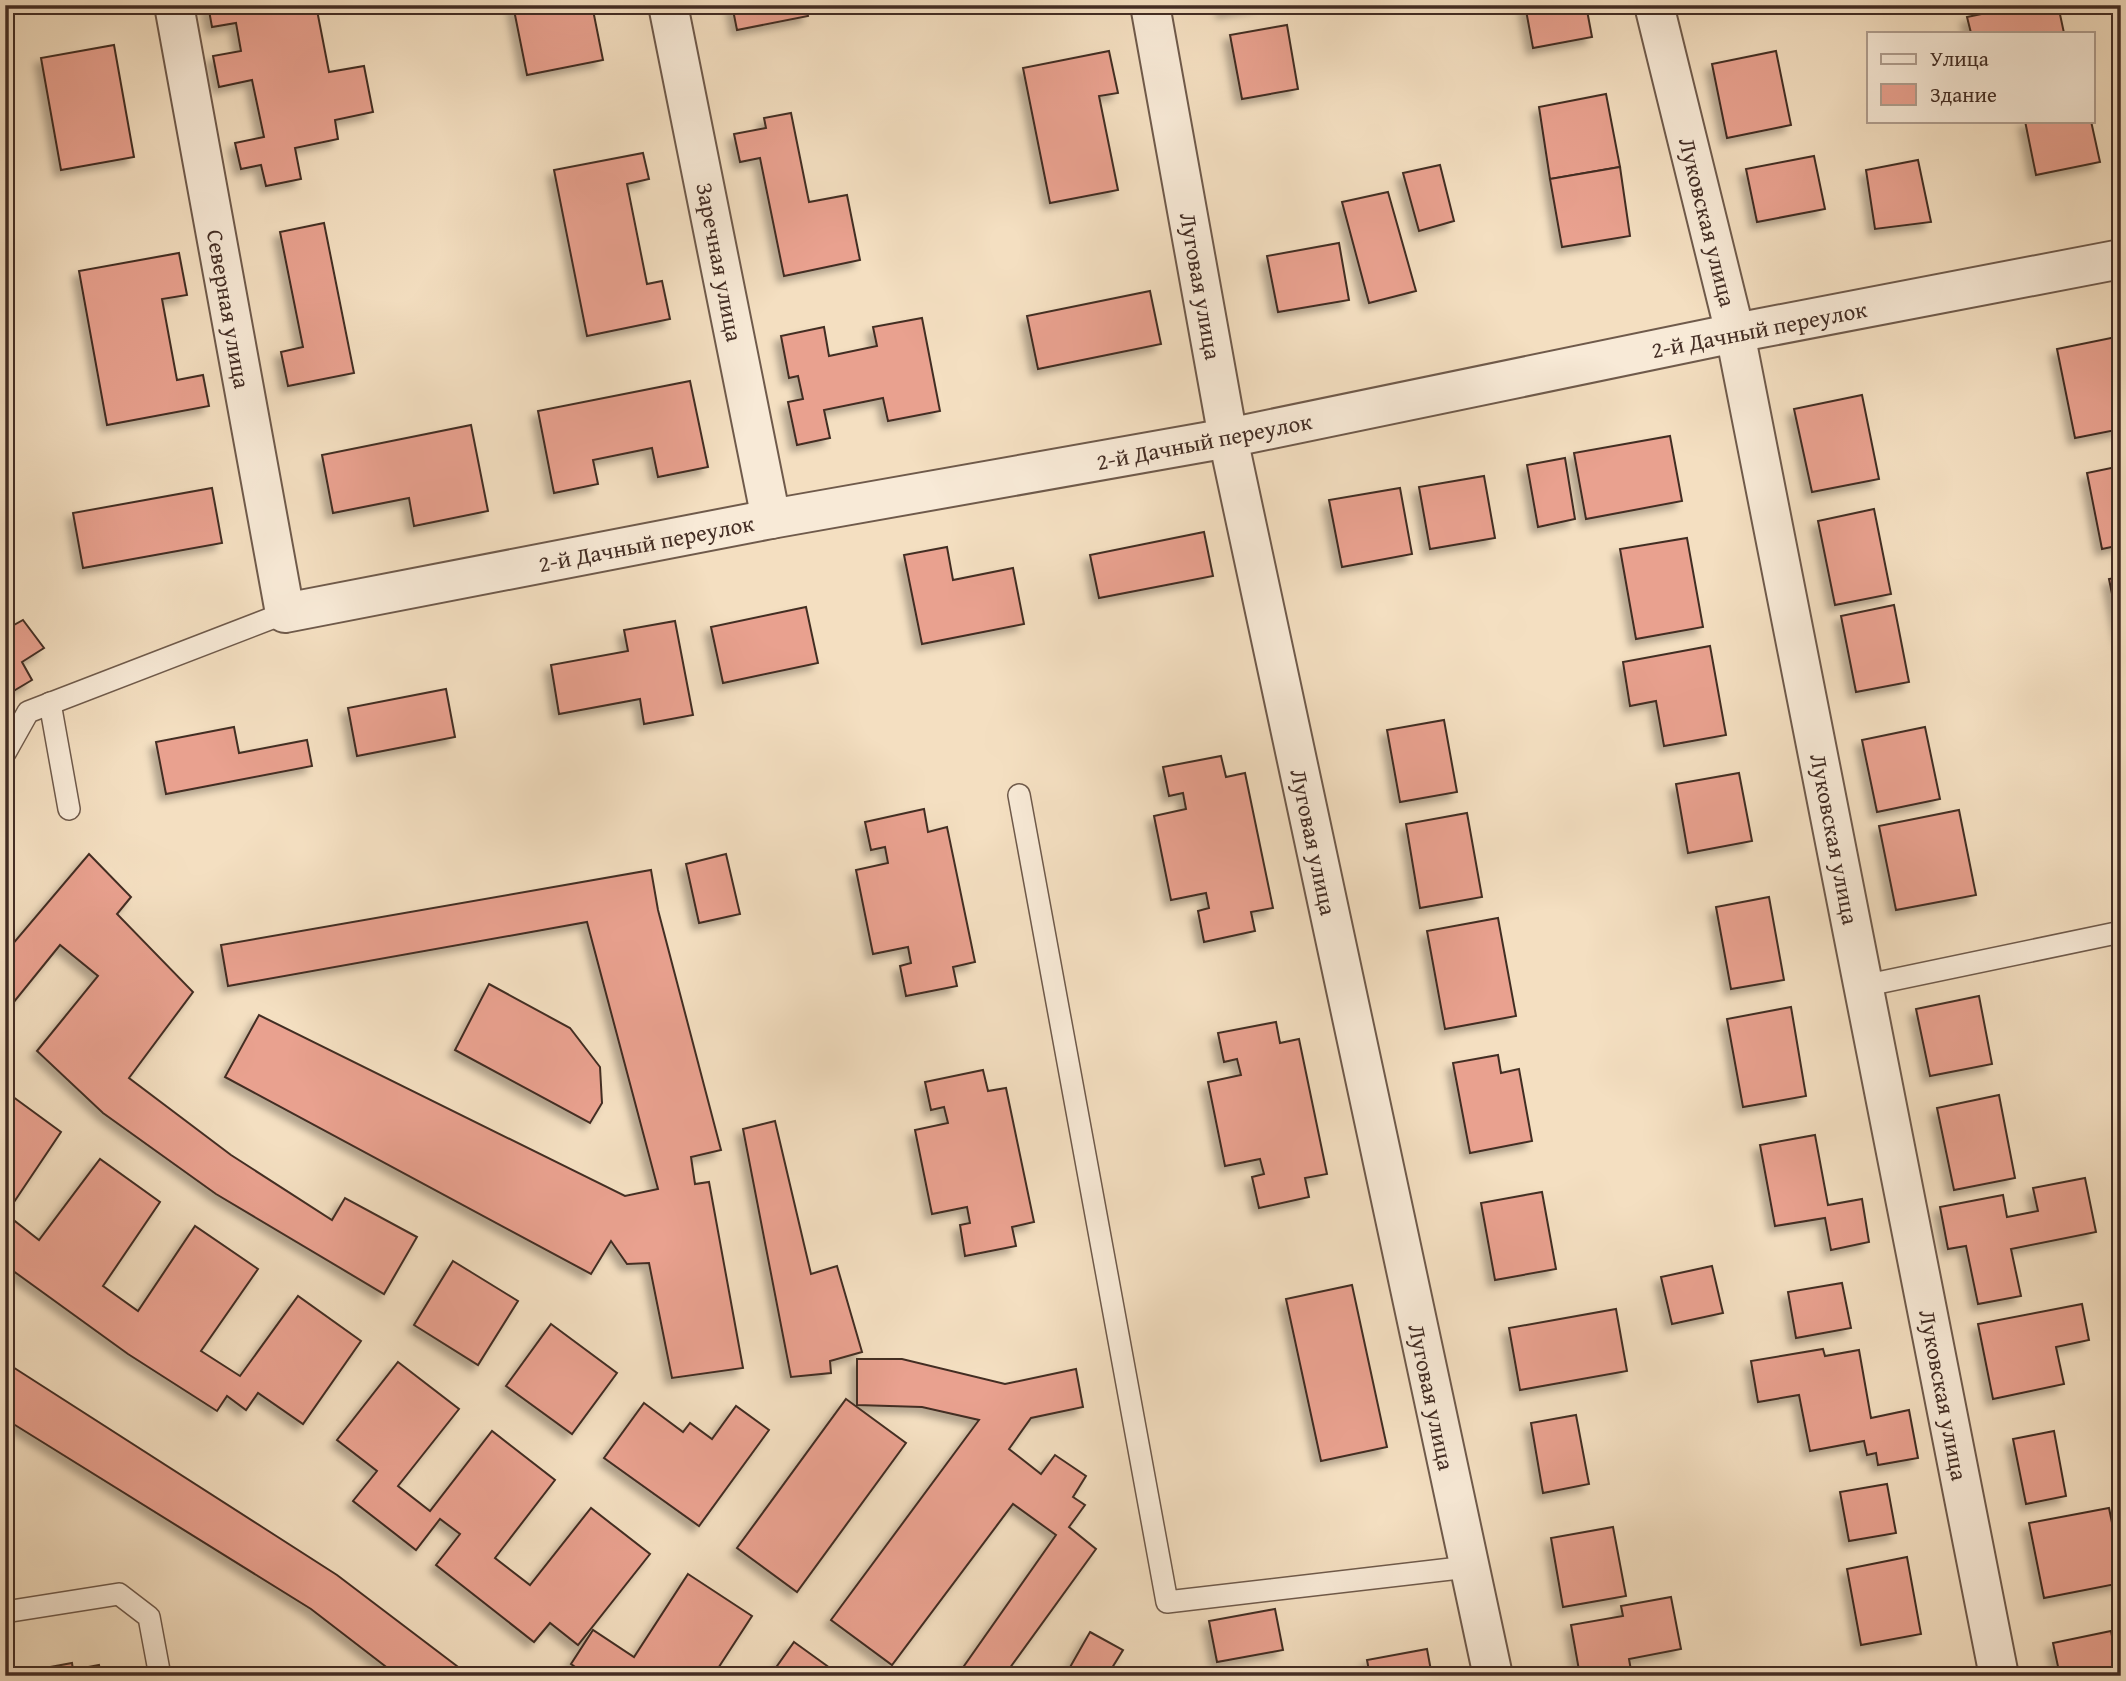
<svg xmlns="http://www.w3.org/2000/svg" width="2126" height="1681" viewBox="0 0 2126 1681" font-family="'Gentium Book Plus',serif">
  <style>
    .building { fill: #e9a18f; stroke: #432d24; stroke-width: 2; filter: url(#shadow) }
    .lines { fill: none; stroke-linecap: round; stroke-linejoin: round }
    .lane-casing { stroke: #6f5a4b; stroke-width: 24 }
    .street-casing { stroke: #6f5a4b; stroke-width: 42 }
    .lane { stroke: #f8ead7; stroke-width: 21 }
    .street { stroke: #f8ead7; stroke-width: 38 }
    .labels { text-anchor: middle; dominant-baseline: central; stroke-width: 5; stroke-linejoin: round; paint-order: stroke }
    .street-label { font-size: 23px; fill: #432d24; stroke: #f8ead7 }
  </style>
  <defs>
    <filter id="shadow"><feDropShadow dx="-6" dy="6" stdDeviation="3.5" flood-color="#0004"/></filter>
  </defs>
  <rect width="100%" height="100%" fill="#f4dfc1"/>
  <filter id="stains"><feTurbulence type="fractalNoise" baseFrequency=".00286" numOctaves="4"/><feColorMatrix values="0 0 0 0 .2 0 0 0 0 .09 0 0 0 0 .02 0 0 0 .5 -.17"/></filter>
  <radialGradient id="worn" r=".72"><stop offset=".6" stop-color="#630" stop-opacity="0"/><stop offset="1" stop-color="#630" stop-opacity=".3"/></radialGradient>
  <g class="building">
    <polygon points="208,5 316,5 329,72 364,66 373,112 335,120 338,139 295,148 301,179 266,186 261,165 241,169 235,143 264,137 252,80 219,87 213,56 241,51 236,23 212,27"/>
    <polygon points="513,5 592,5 603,60 527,75"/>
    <polygon points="732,5 806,5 808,16 737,30"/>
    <polygon points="1222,5 1261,5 1223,12"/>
    <polygon points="1525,5 1586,5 1592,37 1533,48"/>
    <polygon points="2025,5 2058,5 2064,33 1971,33 1967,17"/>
    <polygon points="1287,25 1298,89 1242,99 1230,35"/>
    <polygon points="114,45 134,157 61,170 41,58"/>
    <polygon points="1109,51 1118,93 1099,96 1118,190 1050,203 1023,68"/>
    <polygon points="1776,51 1791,125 1727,138 1712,64"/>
    <polygon points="1606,94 1620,167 1550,179 1539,107"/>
    <polygon points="791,113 809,202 847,195 860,260 784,276 760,158 740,162 734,134 766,128 764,118"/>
    <polygon points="2025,121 2091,121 2100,162 2036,175"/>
    <polygon points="643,153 649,179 627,184 647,284 662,281 670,319 587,336 554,170"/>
    <polygon points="1814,156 1825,209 1757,222 1746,169"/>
    <polygon points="1918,160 1931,222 1875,229 1866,170"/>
    <polygon points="1440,165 1454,221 1419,231 1403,173"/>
    <polygon points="1620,167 1630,236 1562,247 1550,179"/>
    <polygon points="1388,192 1416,291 1369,303 1342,202"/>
    <polygon points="324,223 354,373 288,386 281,352 303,347 280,232"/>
    <polygon points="1339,243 1349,300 1278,312 1267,256"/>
    <polygon points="179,253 187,295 162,299 177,380 203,375 209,406 107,425 79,271"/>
    <polygon points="1150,291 1161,344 1038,369 1027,316"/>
    <polygon points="922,318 940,411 888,421 883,398 824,410 830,438 797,445 788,402 803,399 798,376 789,378 781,336 824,327 829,356 877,346 873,327"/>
    <polygon points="2121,336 2121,429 2075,438 2057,349"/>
    <polygon points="690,381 708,467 658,477 652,448 593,460 598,484 554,493 538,411"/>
    <polygon points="1862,395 1879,479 1812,492 1794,409"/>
    <polygon points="471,425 488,511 414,526 409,498 333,513 322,455"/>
    <polygon points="1670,436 1682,501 1586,519 1574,453"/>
    <polygon points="1565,458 1575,519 1538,527 1527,465"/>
    <polygon points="2121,466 2121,545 2102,549 2087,473"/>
    <polygon points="1484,476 1495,538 1430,549 1419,487"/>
    <polygon points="212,488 222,543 83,568 73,513"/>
    <polygon points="1400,488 1412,554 1342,567 1329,500"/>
    <polygon points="1874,509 1891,594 1835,605 1818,521"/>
    <polygon points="1204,532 1213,576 1099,598 1090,555"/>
    <polygon points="1687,538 1703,627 1636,639 1620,549"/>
    <polygon points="947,547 953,580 1013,568 1024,624 922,644 904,555"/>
    <polygon points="2121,577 2121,639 2109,579"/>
    <polygon points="1894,605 1909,682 1856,692 1841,616"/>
    <polygon points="806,607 818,663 723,683 711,627"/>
    <polygon points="23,620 44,648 22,662 32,680 5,696 5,649 8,647 5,630"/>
    <polygon points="675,621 693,715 644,724 640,699 559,714 551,665 628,651 624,630"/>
    <polygon points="1710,646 1726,735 1664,746 1656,701 1630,706 1623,662"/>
    <polygon points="446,689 455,737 357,756 348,708"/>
    <polygon points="1444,720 1457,792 1400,802 1387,730"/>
    <polygon points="234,727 239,753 307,740 312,766 166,794 156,742"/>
    <polygon points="1925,727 1940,799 1877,812 1862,740"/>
    <polygon points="1221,756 1226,777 1245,773 1273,908 1251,912 1255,931 1204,942 1198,911 1209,908 1206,893 1171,900 1154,816 1186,809 1183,793 1169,796 1163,767"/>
    <polygon points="1739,773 1752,841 1688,853 1676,784"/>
    <polygon points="924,809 928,832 947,827 975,962 953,967 957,986 906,996 900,966 911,963 908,947 873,954 856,870 888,863 885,847 871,850 865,822"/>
    <polygon points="1959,810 1976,895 1896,910 1879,826"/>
    <polygon points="1467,813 1482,897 1420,908 1406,824"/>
    <polygon points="89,854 131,897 117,914 193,992 129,1078 231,1155 332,1220 345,1198 417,1237 384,1294 216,1194 103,1113 37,1051 98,976 60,945 5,1013 5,953"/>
    <polygon points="726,854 740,914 699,923 686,864"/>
    <polygon points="651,870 658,910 721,1150 691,1157 695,1184 709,1182 743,1368 672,1378 649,1263 627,1264 611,1241 591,1274 225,1077 259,1015 625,1196 658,1189 587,922 228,986 221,945"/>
    <polygon points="1769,897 1784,980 1731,989 1716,907"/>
    <polygon points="1498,918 1516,1016 1445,1029 1427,931"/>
    <polygon points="489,984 570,1028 600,1067 602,1103 590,1123 455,1050"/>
    <polygon points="1979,996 1992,1064 1930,1076 1916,1009"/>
    <polygon points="1791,1007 1806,1096 1743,1107 1727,1019"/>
    <polygon points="1276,1022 1280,1043 1299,1039 1327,1174 1305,1178 1309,1197 1259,1208 1252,1177 1264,1174 1260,1159 1225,1166 1208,1082 1241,1075 1237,1059 1224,1062 1218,1033"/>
    <polygon points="1498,1055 1501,1073 1519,1069 1532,1141 1470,1153 1453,1063"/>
    <polygon points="983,1070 988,1091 1006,1088 1034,1222 1012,1227 1016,1246 965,1256 960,1225 970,1223 967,1207 932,1214 915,1130 948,1123 944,1107 931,1110 925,1082"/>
    <polygon points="5,1091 61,1132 6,1214 39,1240 100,1159 160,1202 103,1286 138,1311 195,1226 258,1269 201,1351 240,1376 298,1296 361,1341 303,1424 258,1393 246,1410 227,1396 217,1411 128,1354 5,1265"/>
    <polygon points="1999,1095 2015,1178 1954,1190 1937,1108"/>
    <polygon points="775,1121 811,1274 837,1266 862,1352 830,1361 831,1373 791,1377 743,1129"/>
    <polygon points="1815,1135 1828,1205 1862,1199 1869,1242 1831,1250 1825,1218 1775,1226 1760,1145"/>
    <polygon points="2085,1178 2096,1232 2011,1249 2021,1296 1978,1304 1966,1246 1948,1249 1940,1207 2003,1195 2007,1217 2038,1211 2033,1188"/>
    <polygon points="1542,1192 1556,1269 1495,1280 1481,1203"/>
    <polygon points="453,1261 518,1301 478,1365 414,1325"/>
    <polygon points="1712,1266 1723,1313 1672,1324 1661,1277"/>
    <polygon points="1842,1283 1851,1328 1796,1338 1788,1292"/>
    <polygon points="1352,1285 1387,1447 1321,1461 1286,1299"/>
    <polygon points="2082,1304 2089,1340 2056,1347 2064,1384 1993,1399 1978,1324"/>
    <polygon points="1616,1309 1627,1371 1520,1390 1509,1328"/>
    <polygon points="551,1324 617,1373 572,1434 506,1386"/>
    <polygon points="1823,1349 1825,1356 1859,1350 1871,1418 1909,1410 1918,1458 1878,1465 1876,1453 1867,1455 1864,1441 1810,1451 1799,1395 1758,1402 1751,1361"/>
    <polygon points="857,1359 902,1359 1005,1384 1076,1369 1083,1407 1031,1418 1009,1449 1041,1474 1055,1455 1086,1476 1073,1497 1085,1505 1069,1527 1096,1549 1004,1676 957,1676 1056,1535 1013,1504 892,1665 831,1620 979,1420 922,1407 857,1405"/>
    <polygon points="5,1362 337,1575 470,1676 398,1676 311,1609 15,1425 5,1418"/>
    <polygon points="398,1362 459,1409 398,1486 430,1511 492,1431 555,1480 495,1558 530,1585 591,1508 650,1554 578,1645 550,1623 534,1642 436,1565 460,1534 440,1519 416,1550 353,1501 377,1471 337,1440"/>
    <polygon points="846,1399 906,1443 797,1592 737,1548"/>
    <polygon points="644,1403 683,1432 690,1423 712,1439 736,1406 769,1430 699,1526 604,1458"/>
    <polygon points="1576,1415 1589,1484 1543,1493 1531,1423"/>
    <polygon points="2054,1431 2066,1496 2026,1504 2013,1439"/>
    <polygon points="1887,1484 1896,1533 1849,1541 1840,1492"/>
    <polygon points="2109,1508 2121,1567 2121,1583 2044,1598 2029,1523"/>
    <polygon points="1613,1527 1626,1596 1563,1607 1551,1538"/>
    <polygon points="1907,1557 1921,1634 1861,1645 1847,1569"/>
    <polygon points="688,1574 752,1616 713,1676 588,1676 571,1664 593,1630 634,1657"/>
    <polygon points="1671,1597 1681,1649 1629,1659 1632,1676 1580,1676 1571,1625 1623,1616 1621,1606"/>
    <polygon points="1275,1609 1283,1650 1217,1662 1209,1621"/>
    <polygon points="2111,1631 2120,1676 2060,1676 2053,1643"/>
    <polygon points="1090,1632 1123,1650 1107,1676 1065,1676"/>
    <polygon points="794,1642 841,1676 770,1676"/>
    <polygon points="1427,1649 1432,1676 1370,1676 1367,1660"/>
    <polygon points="72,1663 73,1670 99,1665 101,1676 24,1676 23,1672"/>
  </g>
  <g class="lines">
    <g class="lane-casing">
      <g id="lane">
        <polyline points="50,703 69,809"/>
        <polyline points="5,753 28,712 285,613"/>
        <polyline points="1019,795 1167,1602 1468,1567"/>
        <polyline points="1863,986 2121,932"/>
        <polyline points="5,1612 119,1594 149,1617 160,1676"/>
      </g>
    </g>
    <g class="street-casing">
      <g id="street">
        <polyline points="174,5 285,613 771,519 1228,438 1735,333 2121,259"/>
        <polyline points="668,5 771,519"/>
        <polyline points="1150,5 1228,438 1493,1676"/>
        <polyline points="1654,5 1735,333 1999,1676"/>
      </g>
    </g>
    <use href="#lane" class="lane"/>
    <use href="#street" class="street"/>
  </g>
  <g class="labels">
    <g class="street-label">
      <text transform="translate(1708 222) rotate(76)">Луковская улица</text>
      <text transform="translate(720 262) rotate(79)">Заречная улица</text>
      <text transform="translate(1201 286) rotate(80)">Луговая улица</text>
      <text transform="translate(229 309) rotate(80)">Северная улица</text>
      <text transform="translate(1759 329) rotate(-11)">2-й Дачный переулок</text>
      <text transform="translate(1204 441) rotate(-11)">2-й Дачный переулок</text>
      <text transform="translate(646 543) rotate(-11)">2-й Дачный переулок</text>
      <text transform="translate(1835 839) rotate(79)">Луковская улица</text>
      <text transform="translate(1314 842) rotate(78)">Луговая улица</text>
      <text transform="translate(1944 1395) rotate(79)">Луковская улица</text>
      <text transform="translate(1432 1397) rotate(78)">Луговая улица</text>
    </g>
  </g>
  <rect width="2126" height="1681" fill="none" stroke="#f4dfc1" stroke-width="28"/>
  <rect x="7" y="7" width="2112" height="1667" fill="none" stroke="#432d24" stroke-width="3.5"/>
  <rect x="14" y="14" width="2098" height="1653" fill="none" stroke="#432d24" stroke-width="2"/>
  <rect x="1867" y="32" width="228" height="91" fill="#f8ead7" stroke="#b09e8f" stroke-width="2"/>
  <rect x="1881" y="54" width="35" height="10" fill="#f8ead7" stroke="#b09e8f" stroke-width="2"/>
  <text x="1930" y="66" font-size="21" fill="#432d24">Улица</text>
  <rect x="1881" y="84" width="35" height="21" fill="#e9a18f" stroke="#b09e8f" stroke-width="2"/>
  <text x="1930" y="102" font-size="21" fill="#432d24">Здание</text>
  <rect width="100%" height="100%" filter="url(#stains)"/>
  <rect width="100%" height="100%" fill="url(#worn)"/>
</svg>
